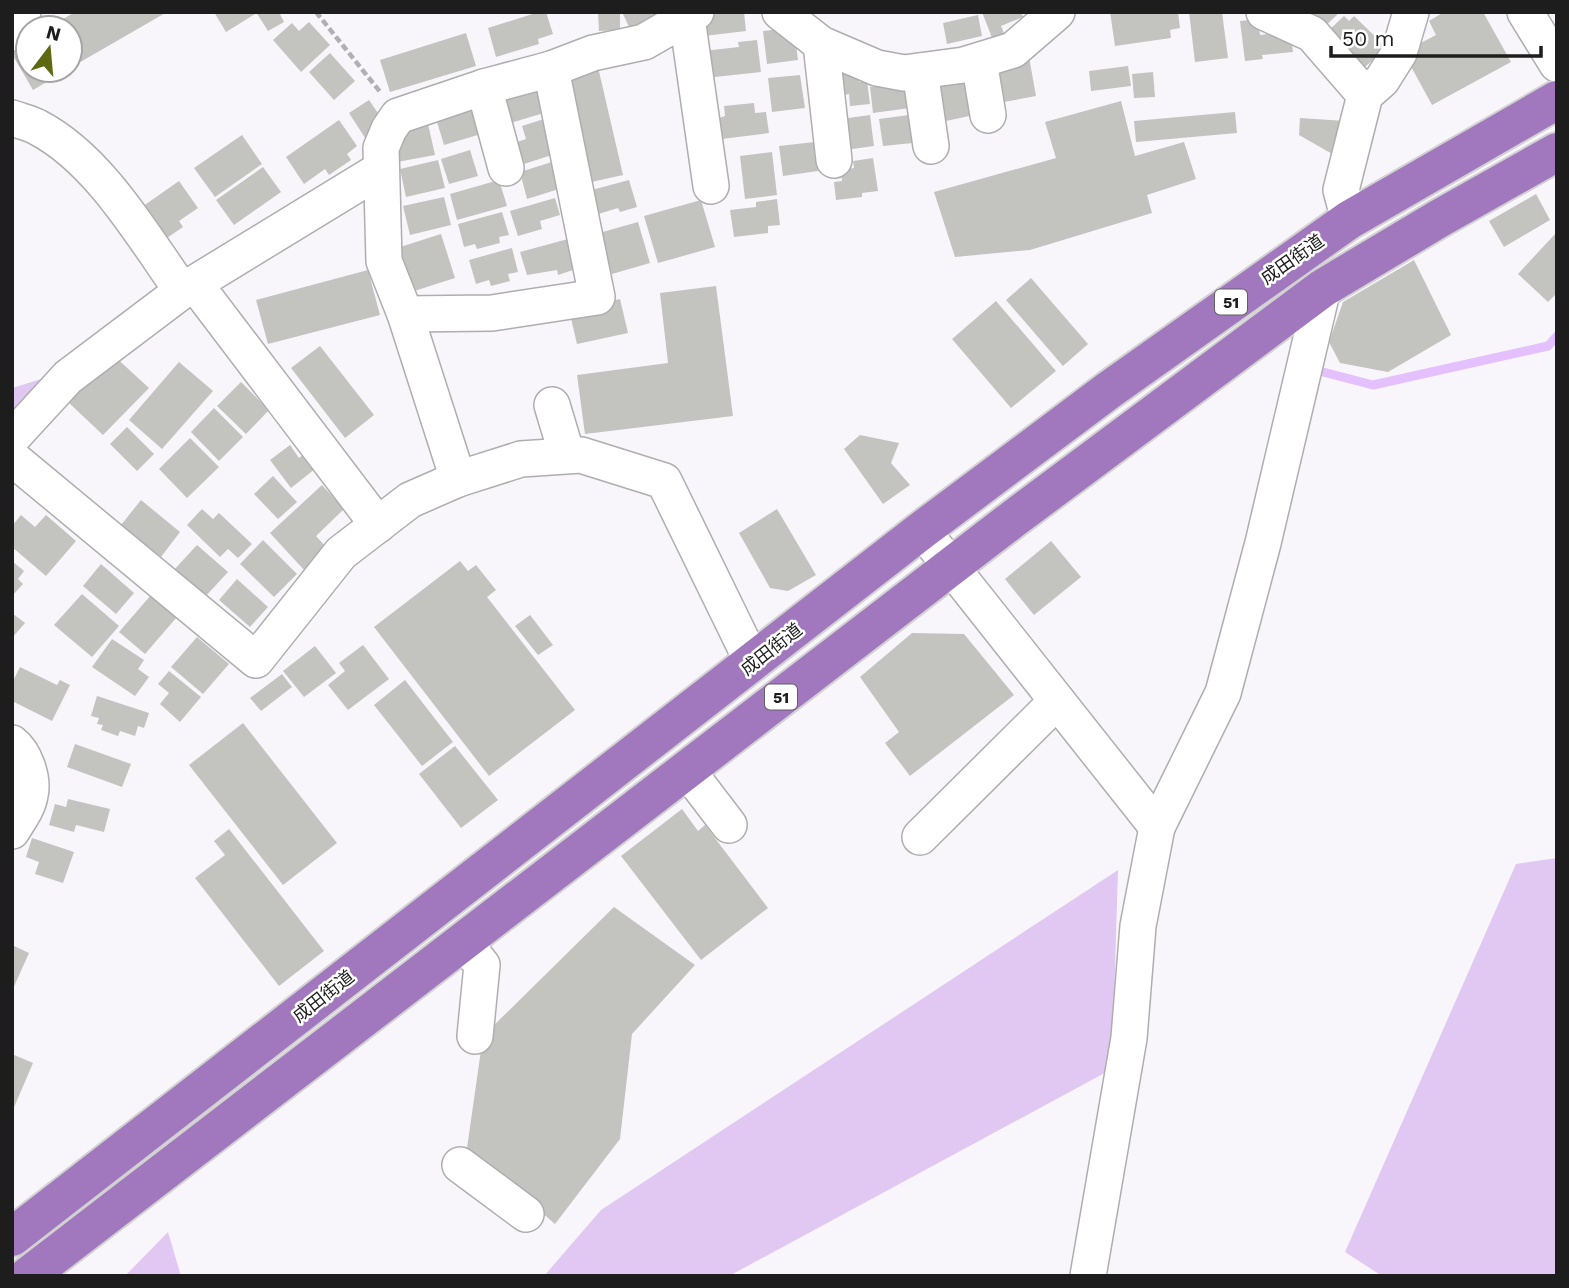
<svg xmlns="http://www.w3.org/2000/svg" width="1569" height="1288" viewBox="0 0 1569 1288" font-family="'Work Sans','Noto Sans JP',sans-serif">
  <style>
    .green { fill: #e0c8f3 }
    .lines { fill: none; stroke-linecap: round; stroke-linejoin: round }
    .stream { stroke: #e4c0ff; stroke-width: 9 }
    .building { fill: #c3c4c0 }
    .minor-casing { stroke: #afadb0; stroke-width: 38 }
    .highway-casing { stroke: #d2d2d2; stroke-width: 42 }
    .path { stroke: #b0afb2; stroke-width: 4.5; stroke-dasharray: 7 3.5; stroke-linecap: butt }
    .minor { stroke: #fff; stroke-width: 35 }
    .highway { stroke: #a178be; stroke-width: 38 }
    .labels { text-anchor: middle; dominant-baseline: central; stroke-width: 5; stroke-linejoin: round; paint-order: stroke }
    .shield { fill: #fff; stroke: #616162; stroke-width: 2 }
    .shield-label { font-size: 16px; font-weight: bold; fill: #1d1d1e }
    .street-label { font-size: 18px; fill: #1d1d1e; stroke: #fff }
  </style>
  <rect width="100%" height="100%" fill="#f8f6fa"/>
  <g class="green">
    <polygon points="48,377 12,421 12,388"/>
    <polygon points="1557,858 1557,1276 1382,1276 1345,1252 1516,864"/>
    <polygon points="1118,870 1112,1069 729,1276 544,1276 601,1210"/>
    <polygon points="168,1232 181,1276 125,1276"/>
  </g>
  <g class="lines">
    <polyline class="stream" points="1323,372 1373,385 1548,346 1557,336"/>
  </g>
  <g class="building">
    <polygon points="75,12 167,12 70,68 70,28 48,28"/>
    <polygon points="214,12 254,12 255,14 226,32"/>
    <polygon points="256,12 279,12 284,22 268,31"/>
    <polygon points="539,12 546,12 553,34 538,39 539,44 496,57 488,28"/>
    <polygon points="598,12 620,12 620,30 599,31"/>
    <polygon points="622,12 668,12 631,31"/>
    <polygon points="710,12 744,12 746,31 704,36 701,16"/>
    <polygon points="982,12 1021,12 1023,17 1001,26 1006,38 994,43"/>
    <polygon points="1110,12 1178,12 1180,28 1170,30 1171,38 1115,46"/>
    <polygon points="1189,12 1222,12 1228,58 1195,62"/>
    <polygon points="1310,12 1340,12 1320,31 1306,16"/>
    <polygon points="1444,12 1483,12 1511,62 1432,105 1408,61 1418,56 1413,47 1436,35 1429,21"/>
    <polygon points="978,15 982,36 947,44 943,23"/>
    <polygon points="1344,16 1349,21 1354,16 1386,47 1362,70 1325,34"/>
    <polygon points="1258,19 1260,35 1290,31 1293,52 1262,55 1263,59 1245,61 1240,21"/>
    <polygon points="309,22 330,45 301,72 273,40 292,23 299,31"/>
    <polygon points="780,29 782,37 795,36 798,60 767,64 763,31"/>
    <polygon points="466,33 476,66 390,92 380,60"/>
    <polygon points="28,40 28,70 67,70 33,90 12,54 12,49"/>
    <polygon points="757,40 761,72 706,78 703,51 739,47 738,42"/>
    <polygon points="330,53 355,81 334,100 309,72"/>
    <polygon points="1029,57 1036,96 1004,102 998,70"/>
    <polygon points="832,66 858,72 859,82 867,81 870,104 850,106 849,94 836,96"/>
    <polygon points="1128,66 1131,86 1091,91 1089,71"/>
    <polygon points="598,67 623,175 587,183 563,75"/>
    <polygon points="1153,72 1155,97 1134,98 1132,74"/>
    <polygon points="800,75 805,108 772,112 768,78"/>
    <polygon points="966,78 974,115 946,121 938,84"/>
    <polygon points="537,79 547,112 507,124 497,91"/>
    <polygon points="907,82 910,108 873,113 870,87"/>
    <polygon points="369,100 384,122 369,144 349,113"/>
    <polygon points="471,101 481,134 444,145 434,112"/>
    <polygon points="1121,101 1135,156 1184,142 1196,179 1147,195 1152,213 1030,250 955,257 934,192 1056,158 1045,122"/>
    <polygon points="754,103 755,113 766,112 769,133 722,139 719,118 725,116 724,106"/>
    <polygon points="1235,112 1237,133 1136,142 1134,121"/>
    <polygon points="426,115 435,155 397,162 393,140"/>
    <polygon points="870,115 874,146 838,151 834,120"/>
    <polygon points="909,115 913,143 883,146 879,119"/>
    <polygon points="1300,118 1346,121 1334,155 1299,135"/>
    <polygon points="544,119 555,154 524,164 517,142 526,139 522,126"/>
    <polygon points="339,120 357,146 347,154 351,160 329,175 325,169 304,184 286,157"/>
    <polygon points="242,135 262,164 215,197 194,168"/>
    <polygon points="814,142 818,171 783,176 779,146"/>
    <polygon points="470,150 478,176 449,184 441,159"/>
    <polygon points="772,152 777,195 745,199 740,156"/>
    <polygon points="873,158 878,191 862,193 862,197 836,200 834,182 842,181 841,170 854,168 853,161"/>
    <polygon points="438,160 445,188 406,197 400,169"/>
    <polygon points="555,161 562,188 527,199 520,172"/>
    <polygon points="263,167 281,192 234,225 216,200"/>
    <polygon points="499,180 507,206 457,220 450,194"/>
    <polygon points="629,180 637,207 620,212 618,208 595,215 588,191"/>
    <polygon points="179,181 198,208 179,221 183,227 161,242 139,209"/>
    <polygon points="1536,194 1550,220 1504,247 1489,221"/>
    <polygon points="444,197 451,225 410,235 403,206"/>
    <polygon points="555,198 560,215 540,221 542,229 518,236 510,211"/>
    <polygon points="777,199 780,225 768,226 768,233 734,237 730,210 756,207 756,202"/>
    <polygon points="701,200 715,247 658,263 644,216"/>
    <polygon points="502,212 509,235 499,237 500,243 477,249 475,244 464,247 458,224"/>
    <polygon points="638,222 650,263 612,274 605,250 592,235"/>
    <polygon points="441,234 455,278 408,293 394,249"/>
    <polygon points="1555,234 1557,236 1557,293 1548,302 1518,274"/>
    <polygon points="568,239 576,269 558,275 557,270 527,275 520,252"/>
    <polygon points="512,248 518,272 508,274 510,281 491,286 489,280 476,284 469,260"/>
    <polygon points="1414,260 1451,335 1388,372 1340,363 1329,342 1343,302"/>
    <polygon points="368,270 380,315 268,344 256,300"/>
    <polygon points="1031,278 1088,344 1063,366 1006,300"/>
    <polygon points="716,286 733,416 585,434 577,375 668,363 660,293"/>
    <polygon points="620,299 628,333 577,344 569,310"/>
    <polygon points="996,301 1056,371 1011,408 952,339"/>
    <polygon points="320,346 374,415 345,438 291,368"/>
    <polygon points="112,354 149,388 103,435 67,401"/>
    <polygon points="179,362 213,391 162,449 129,420"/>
    <polygon points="241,382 269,410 246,434 217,406"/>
    <polygon points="214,408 243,437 219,461 191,432"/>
    <polygon points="127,427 154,454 137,471 110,444"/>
    <polygon points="860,435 899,443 891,463 910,485 883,504 844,449"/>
    <polygon points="190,438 219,467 187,498 159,469"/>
    <polygon points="290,445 299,458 304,454 315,469 291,488 270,460"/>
    <polygon points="273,476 297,502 278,519 254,494"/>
    <polygon points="322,485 344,509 316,536 328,549 305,571 270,533"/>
    <polygon points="141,500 180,532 161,557 121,525"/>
    <polygon points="202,509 213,519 219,513 252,544 238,558 228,549 220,557 187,525"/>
    <polygon points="777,509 816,575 788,591 770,588 739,533"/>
    <polygon points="21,515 35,527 46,515 76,541 46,576 12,547 12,526"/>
    <polygon points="263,540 297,574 274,597 240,564"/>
    <polygon points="1051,541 1081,577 1034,615 1005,579"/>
    <polygon points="197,545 228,572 204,598 173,571"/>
    <polygon points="12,561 24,571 18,579 23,584 12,596"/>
    <polygon points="460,561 468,571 476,565 496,590 487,597 575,710 489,776 374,627"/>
    <polygon points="101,564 134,593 116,614 83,586"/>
    <polygon points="237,579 268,607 250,627 219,600"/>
    <polygon points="82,594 119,626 92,657 54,625"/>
    <polygon points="151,595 177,617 145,654 119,632"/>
    <polygon points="12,613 25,623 12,638"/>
    <polygon points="530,615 553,645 538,655 515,626"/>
    <polygon points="912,633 964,634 1014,695 910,776 885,743 899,732 860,677"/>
    <polygon points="197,637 229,664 203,694 171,667"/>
    <polygon points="112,639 144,660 138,669 149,677 135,696 92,667"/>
    <polygon points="363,645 389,679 348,710 328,685 345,671 339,663"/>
    <polygon points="315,646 336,673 304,697 283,671"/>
    <polygon points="20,667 57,685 60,680 70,685 52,721 12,701 12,683"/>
    <polygon points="169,671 201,697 180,722 160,704 169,693 158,684"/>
    <polygon points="282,674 292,687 261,711 250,698"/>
    <polygon points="405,680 453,742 422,766 374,705"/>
    <polygon points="97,696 149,713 144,728 138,726 135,736 120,731 118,736 101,730 103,725 97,724 99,718 91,716"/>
    <polygon points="243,723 337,843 283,885 189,765"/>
    <polygon points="75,744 131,764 122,787 67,767"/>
    <polygon points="455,746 498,800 461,828 419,774"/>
    <polygon points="68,799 110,809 104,832 76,825 74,832 49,825 55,804 66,807"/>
    <polygon points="682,809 698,831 705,825 768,908 701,960 621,856"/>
    <polygon points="229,829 324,951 279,986 195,878 225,855 214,841"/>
    <polygon points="32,838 74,852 63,883 35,874 39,862 26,857"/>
    <polygon points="614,907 695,965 632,1034 620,1139 555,1224 467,1148 483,1036"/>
    <polygon points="12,945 29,953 12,991"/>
    <polygon points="12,1054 33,1063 12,1112"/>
  </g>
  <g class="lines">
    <g class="minor-casing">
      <g id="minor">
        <polyline points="780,12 821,44 877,68 904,73 964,65 1013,50 1057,12"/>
        <polyline points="1264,12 1312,34 1365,95"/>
        <polyline points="1525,12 1557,64"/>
        <polyline points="687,18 711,186"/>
        <polyline points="12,33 23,12"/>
        <polyline points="821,44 834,160"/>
        <polyline points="979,61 988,115"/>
        <polyline points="920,71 931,146"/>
        <polyline points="484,87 506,168"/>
        <path d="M12,118C20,121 30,123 37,127C99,159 143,236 182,291"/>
        <polyline points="1349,220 1341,190 1365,95 1382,80 1399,53 1411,12"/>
        <polyline points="195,284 378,525"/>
        <polyline points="405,314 492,313 597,297 551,69"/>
        <polyline points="552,405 567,455"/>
        <polyline points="12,438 68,377 182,291 380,170"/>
        <polyline points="12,458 256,660 341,553 410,500 458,479 521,459 581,455 664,481 749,655 755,661"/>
        <polyline points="458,479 405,314 384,261 381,148 389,129 398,116 484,87 551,69 593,53 644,42 696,12"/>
        <polyline points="922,530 1157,827 1223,693 1263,543 1323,288"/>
        <path d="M12,743C25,753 34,779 30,795C28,808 19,819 12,831"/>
        <polyline points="687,770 729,825"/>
        <polyline points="920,837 1057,701"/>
        <polyline points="463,941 482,965 475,1036"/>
        <polyline points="460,1165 526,1214"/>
        <polyline points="1088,1276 1129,1038 1138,926 1157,827"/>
      </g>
    </g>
    <g class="highway-casing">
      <g id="highway">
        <polyline points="12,1237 922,530 1109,390 1349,220 1557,100"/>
        <polyline points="28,1276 1013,519 1323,288 1440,218 1557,152"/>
      </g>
    </g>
    <polyline class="path" points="316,12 381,93"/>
    <use href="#minor" class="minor"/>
    <use href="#highway" class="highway"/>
  </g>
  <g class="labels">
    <g class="shield">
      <rect x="1215" y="289.5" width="32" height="25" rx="5"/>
      <rect x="765" y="684.5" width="32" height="25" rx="5"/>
    </g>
    <g class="shield-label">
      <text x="1231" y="302">51</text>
      <text x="781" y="697">51</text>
    </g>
    <g class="street-label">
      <text transform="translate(1292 259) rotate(-35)">成田街道</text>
      <text transform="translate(771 649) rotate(-38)">成田街道</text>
      <text transform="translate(323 996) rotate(-38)">成田街道</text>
    </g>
  </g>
  <rect width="1569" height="1288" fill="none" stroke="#1d1d1e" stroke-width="28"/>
  <g transform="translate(49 49) rotate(16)"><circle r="33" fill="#ffffff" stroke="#a5a5a5" stroke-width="2"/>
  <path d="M0-5L12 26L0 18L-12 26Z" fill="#5e690f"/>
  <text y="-10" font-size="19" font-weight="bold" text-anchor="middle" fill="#1d1d1e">N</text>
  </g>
  <path d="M1331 46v10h210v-10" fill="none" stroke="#1d1d1e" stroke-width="3.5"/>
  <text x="1342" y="46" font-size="21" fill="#1d1d1e" stroke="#ffffff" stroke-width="5" paint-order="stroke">50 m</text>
</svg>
